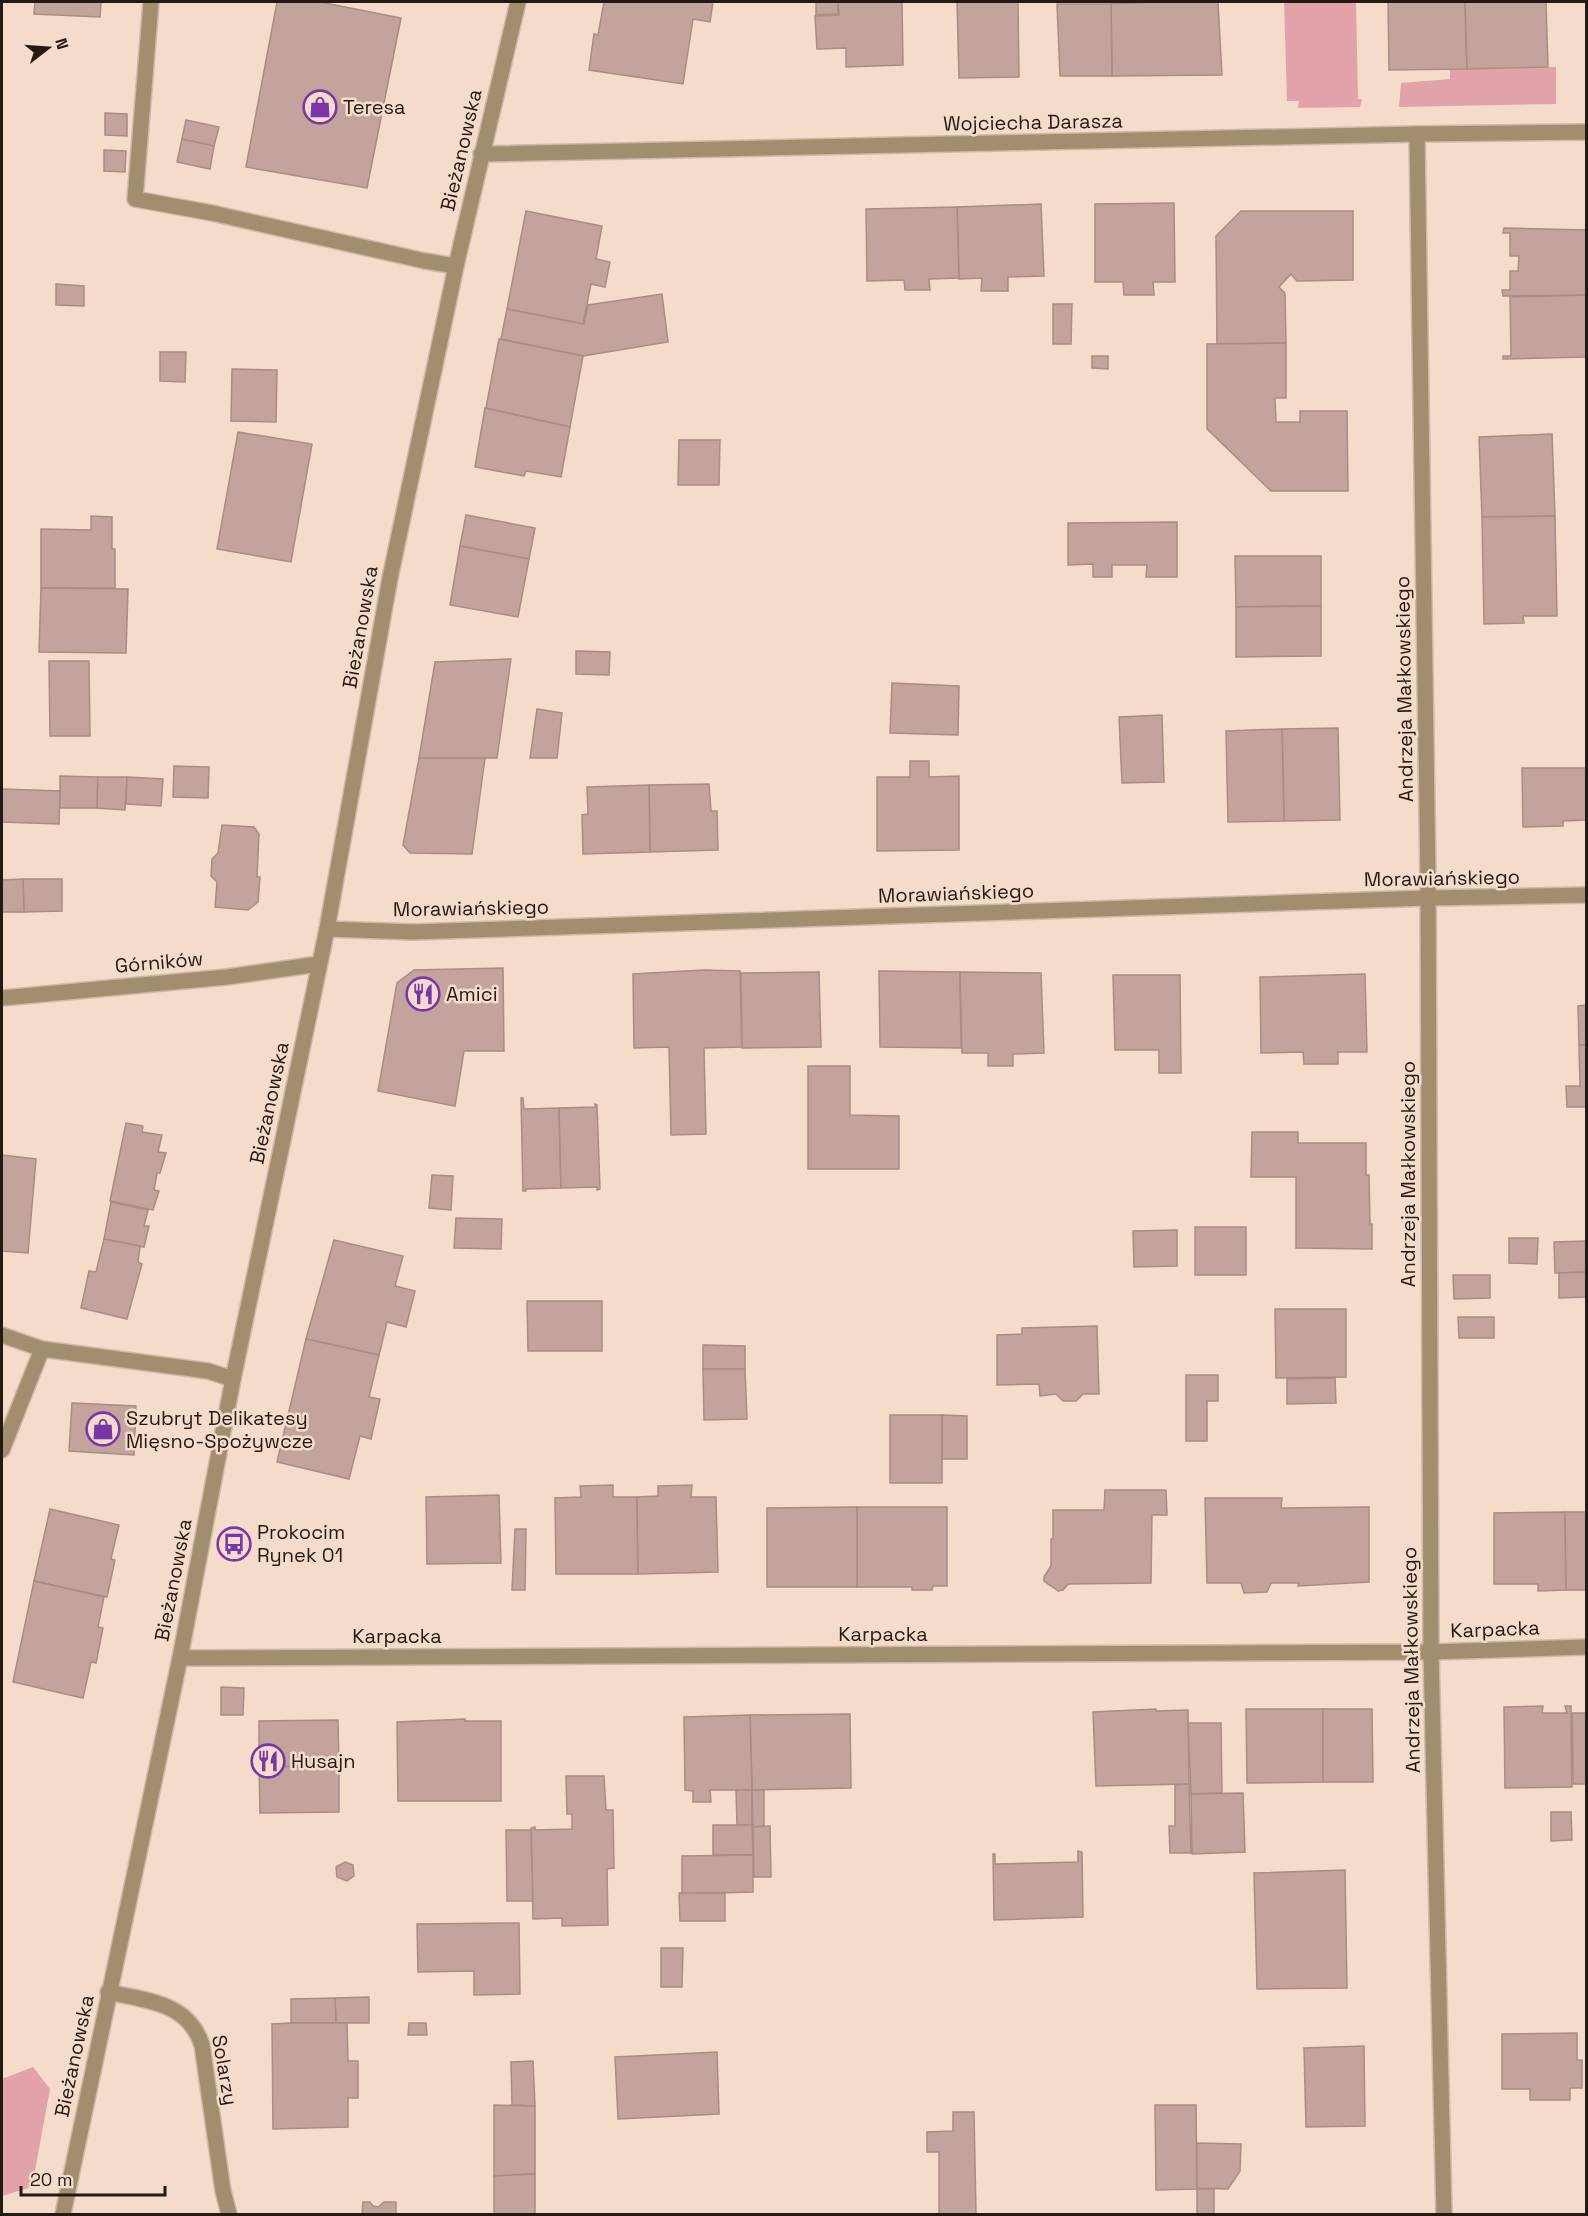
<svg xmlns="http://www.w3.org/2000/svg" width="1588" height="2216" viewBox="0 0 1588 2216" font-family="'Space Grotesk',sans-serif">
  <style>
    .green { fill: #e1a3a9 }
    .building { fill: #c2a49c; stroke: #a98c84; stroke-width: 1.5 }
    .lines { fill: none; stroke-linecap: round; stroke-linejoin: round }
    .minor-casing { stroke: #cfb8a8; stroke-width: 18 }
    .minor { stroke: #a28e6e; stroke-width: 15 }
    .labels { text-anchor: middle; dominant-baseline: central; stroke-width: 5; stroke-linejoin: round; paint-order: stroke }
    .poi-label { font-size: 20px; fill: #241a14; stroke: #f5dbc9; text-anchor: start }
    .street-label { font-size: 20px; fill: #241a14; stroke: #f5dbc9 }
  </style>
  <rect width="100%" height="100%" fill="#f5dbc9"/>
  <g class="green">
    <polygon points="1284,2 1356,2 1358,99 1362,99 1360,107 1298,108 1299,101 1287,101"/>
    <polygon points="1556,67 1556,104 1399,107 1401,83 1450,79 1450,69"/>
    <polygon points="33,2067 50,2089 32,2187 2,2196 2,2163 3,2162 2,2156 2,2079"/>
  </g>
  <g class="building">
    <polygon points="35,2 101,2 100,17 34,14"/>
    <polygon points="277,2 320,2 401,18 367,188 246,167"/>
    <polygon points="604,2 713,2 710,22 693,19 683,84 589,70 594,34 598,35"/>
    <polygon points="816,2 838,2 838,14 816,15"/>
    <polygon points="838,2 902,2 903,65 846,67 846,48 817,49 815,16 839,15"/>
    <polygon points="957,2 1018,2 1019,77 959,78"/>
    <polygon points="1154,2 1218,2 1222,75 1112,76 1111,4"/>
    <polygon points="1388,2 1465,2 1467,69 1389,70"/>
    <polygon points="1465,2 1546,2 1548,67 1467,69"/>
    <polygon points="1057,4 1111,4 1112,76 1060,76"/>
    <polygon points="105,113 127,114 127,136 105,135"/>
    <polygon points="186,120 219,127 214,146 182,139"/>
    <polygon points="182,139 214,146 210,169 177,162"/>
    <polygon points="104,150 126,151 125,172 104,171"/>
    <polygon points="1174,203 1175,282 1153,282 1154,295 1124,295 1123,282 1095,282 1095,204"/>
    <polygon points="1041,204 1044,276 1008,277 1008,291 981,291 982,278 959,279 957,207"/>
    <polygon points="957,207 959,278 929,279 930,290 905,290 904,280 867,281 866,209"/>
    <polygon points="526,211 602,226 596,259 610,262 605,287 591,284 583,324 507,309"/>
    <polygon points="1241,211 1353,211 1353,280 1297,281 1291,274 1279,287 1285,293 1286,343 1217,344 1216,236"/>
    <polygon points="1504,228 1586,230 1586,295 1503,296 1502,290 1510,290 1510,271 1518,271 1519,256 1510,256 1510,233 1503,233"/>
    <polygon points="56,284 84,286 84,306 56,305"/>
    <polygon points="662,294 668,342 583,356 501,339 507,309 584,324 588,305"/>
    <polygon points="1586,295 1586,357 1503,359 1503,356 1511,356 1510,297"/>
    <polygon points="1053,304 1072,304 1071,344 1053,344"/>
    <polygon points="499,339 583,356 570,427 486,408"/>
    <polygon points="1286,343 1286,398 1275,398 1276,422 1300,422 1300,411 1347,411 1348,491 1271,491 1207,429 1207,344"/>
    <polygon points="160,352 186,352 185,382 160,381"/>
    <polygon points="1092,356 1108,356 1108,369 1092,368"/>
    <polygon points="232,369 277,370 276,422 231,421"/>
    <polygon points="485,408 570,427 561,477 526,471 524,476 475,467"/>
    <polygon points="238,432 312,444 291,562 217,549"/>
    <polygon points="1552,434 1555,516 1482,517 1479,437"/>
    <polygon points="679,440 720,440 719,485 678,485"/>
    <polygon points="466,515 535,528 529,559 460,546"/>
    <polygon points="91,516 112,517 112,549 115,549 115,588 41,588 41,529 91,530"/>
    <polygon points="1555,516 1557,616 1523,616 1524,623 1484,624 1482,517"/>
    <polygon points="1177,522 1177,577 1146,577 1147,565 1112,565 1112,577 1093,577 1093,564 1068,565 1068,523"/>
    <polygon points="460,546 529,559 518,617 450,605"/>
    <polygon points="1235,556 1321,556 1321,606 1236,607"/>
    <polygon points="41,588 128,589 126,653 39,652"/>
    <polygon points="1321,606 1321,656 1236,657 1236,607"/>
    <polygon points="576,651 610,652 609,675 576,674"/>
    <polygon points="511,659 497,758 419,758 435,662"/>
    <polygon points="49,661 89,661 90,736 50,736"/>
    <polygon points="892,683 959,686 958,735 890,733"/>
    <polygon points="537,709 562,713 557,758 530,758"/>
    <polygon points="1162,715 1164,782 1122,783 1119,717"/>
    <polygon points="1338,728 1340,820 1284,821 1282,729"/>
    <polygon points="1282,729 1284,821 1228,822 1226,731"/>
    <polygon points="419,758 485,758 472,854 410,853 403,845"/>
    <polygon points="910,761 929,761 929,777 959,776 959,850 877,851 877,777 910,777"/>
    <polygon points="174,766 209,767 208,798 173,797"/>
    <polygon points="1522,768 1586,768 1586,820 1563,821 1563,826 1523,827"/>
    <polygon points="60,776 98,777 97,808 60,808"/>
    <polygon points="98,777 127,777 125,810 97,808"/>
    <polygon points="127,777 163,779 161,806 126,804"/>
    <polygon points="709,784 711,811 717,811 718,850 650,852 649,785"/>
    <polygon points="649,785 650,852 583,854 582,815 588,814 587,787"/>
    <polygon points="2,789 60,791 59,824 2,822"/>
    <polygon points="222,825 254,827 259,834 257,877 260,877 258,902 248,910 215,907 217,882 211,876 212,859 218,853"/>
    <polygon points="23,879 62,879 62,911 24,912"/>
    <polygon points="23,879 24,912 2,912 2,880"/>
    <polygon points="503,968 504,1051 464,1051 455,1106 378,1091 397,983 414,970"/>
    <polygon points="704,970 740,971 742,1047 704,1048 706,1134 671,1135 669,1047 634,1048 633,974"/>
    <polygon points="879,971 960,972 961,1048 880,1047"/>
    <polygon points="819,972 821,1047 742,1048 741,973"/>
    <polygon points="960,972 1041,973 1044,1053 1013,1054 1013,1066 988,1066 988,1053 962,1053"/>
    <polygon points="1365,974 1367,1052 1338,1052 1338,1064 1304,1064 1303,1052 1261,1053 1260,977"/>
    <polygon points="1113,975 1180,975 1181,1073 1159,1073 1159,1050 1115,1050"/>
    <polygon points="1586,1005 1586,1045 1579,1045 1578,1006"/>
    <polygon points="1579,1045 1586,1045 1586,1107 1567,1107 1566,1086 1580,1086"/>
    <polygon points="808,1066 850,1066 850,1115 899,1116 899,1169 808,1169"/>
    <polygon points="521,1098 523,1098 524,1109 559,1108 561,1188 526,1189 526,1191 523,1191"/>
    <polygon points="595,1104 597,1105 600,1189 597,1190 597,1187 561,1188 559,1108 595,1107"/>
    <polygon points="126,1123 143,1126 142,1132 162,1135 158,1152 166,1153 160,1173 157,1173 154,1190 159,1191 153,1210 110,1201"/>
    <polygon points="1252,1132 1298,1132 1298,1143 1366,1143 1366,1175 1369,1175 1370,1224 1372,1224 1372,1249 1296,1248 1296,1177 1251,1177"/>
    <polygon points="2,1155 36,1159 28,1253 2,1251"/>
    <polygon points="432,1175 453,1176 451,1210 429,1208"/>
    <polygon points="111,1202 148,1210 144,1226 149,1226 144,1247 104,1239"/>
    <polygon points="456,1218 502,1219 501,1249 454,1248"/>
    <rect x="1195" y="1227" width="51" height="48"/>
    <polygon points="1177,1230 1177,1266 1134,1267 1133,1231"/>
    <polygon points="1509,1238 1538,1238 1537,1264 1509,1263"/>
    <polygon points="104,1239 140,1246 138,1262 142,1264 127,1319 81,1308 89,1271 96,1272"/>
    <polygon points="334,1240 403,1256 395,1286 415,1291 406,1327 387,1322 379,1355 306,1339"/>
    <polygon points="1586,1241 1586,1272 1555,1273 1554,1242"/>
    <polygon points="1586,1272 1586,1297 1559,1298 1559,1273"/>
    <polygon points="1453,1275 1490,1275 1490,1298 1454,1299"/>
    <polygon points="527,1301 602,1301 602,1351 528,1351"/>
    <polygon points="1275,1309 1346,1309 1346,1377 1276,1378"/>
    <polygon points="1458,1317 1494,1317 1494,1338 1459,1338"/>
    <polygon points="1097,1326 1099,1394 1083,1394 1076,1401 1063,1401 1056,1394 1040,1396 1039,1384 997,1385 997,1335 1022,1334 1022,1328"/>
    <polygon points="306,1339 379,1355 369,1397 380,1399 371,1439 360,1436 349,1479 277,1462"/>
    <polygon points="703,1345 745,1346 745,1369 703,1369"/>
    <polygon points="703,1369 745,1369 747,1419 704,1420"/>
    <polygon points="1186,1375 1218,1375 1218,1401 1207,1401 1207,1441 1186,1441"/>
    <polygon points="1335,1378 1336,1403 1287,1404 1287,1379"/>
    <polygon points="72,1403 136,1406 134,1455 69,1451"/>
    <rect x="890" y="1415" width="52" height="68"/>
    <polygon points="942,1415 967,1416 967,1459 942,1459"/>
    <polygon points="613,1485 613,1497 637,1497 638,1574 556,1574 555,1498 581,1497 580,1486"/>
    <polygon points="692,1485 691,1497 716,1497 718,1572 638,1574 637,1497 658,1496 658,1486"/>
    <polygon points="1105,1490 1166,1490 1167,1515 1152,1515 1151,1583 1068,1584 1063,1590 1058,1591 1044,1581 1044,1577 1051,1566 1051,1539 1053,1539 1053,1510 1104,1510"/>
    <polygon points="499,1495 501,1563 427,1564 426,1497"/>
    <polygon points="1205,1498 1282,1498 1281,1508 1369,1507 1369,1582 1298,1586 1299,1583 1271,1583 1267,1592 1244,1593 1241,1583 1207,1583"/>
    <polygon points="857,1507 947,1507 947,1586 933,1586 932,1590 912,1590 912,1587 857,1587"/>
    <polygon points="857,1507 857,1587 767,1587 767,1508"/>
    <polygon points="50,1509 119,1525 111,1559 115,1560 107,1597 34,1581"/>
    <polygon points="1565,1512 1566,1590 1538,1591 1538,1584 1494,1584 1494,1513"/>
    <polygon points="1565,1512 1586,1512 1586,1590 1566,1590"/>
    <polygon points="515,1529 526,1529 525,1590 512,1590"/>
    <polygon points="34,1581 104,1597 98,1627 103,1628 96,1663 91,1662 83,1698 13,1682"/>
    <polygon points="221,1687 244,1688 243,1715 221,1715"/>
    <polygon points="1543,1706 1542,1713 1567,1713 1565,1706 1571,1706 1572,1787 1505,1788 1504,1707"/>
    <polygon points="1156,1709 1156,1711 1188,1710 1189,1784 1096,1786 1093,1712"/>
    <polygon points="1246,1709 1323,1709 1323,1782 1247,1783"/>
    <polygon points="1323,1709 1372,1709 1373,1782 1323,1782"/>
    <polygon points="1572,1713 1586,1713 1586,1784 1573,1784"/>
    <polygon points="850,1714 851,1788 752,1790 750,1715"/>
    <polygon points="750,1715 752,1790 710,1790 711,1802 693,1802 693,1791 685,1790 684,1717"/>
    <polygon points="465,1719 465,1721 501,1721 501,1801 398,1801 397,1722"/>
    <polygon points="338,1720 339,1766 259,1767 259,1721"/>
    <polygon points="1188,1723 1221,1723 1222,1793 1191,1794"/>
    <polygon points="339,1766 339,1812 260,1813 259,1767"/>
    <polygon points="566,1776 604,1776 606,1810 613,1810 614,1868 607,1869 608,1925 562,1926 562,1918 533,1919 531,1828 535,1827 535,1830 572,1829 572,1814 567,1814"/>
    <polygon points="1189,1784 1191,1853 1170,1853 1169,1826 1175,1826 1175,1785"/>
    <polygon points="736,1790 752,1790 752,1825 737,1825"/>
    <polygon points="752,1790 764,1790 764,1826 753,1827"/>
    <polygon points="1243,1793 1245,1852 1192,1854 1191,1794"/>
    <polygon points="1551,1812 1571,1812 1572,1840 1551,1841"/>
    <polygon points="713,1825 752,1825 753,1855 713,1855"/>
    <polygon points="770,1826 771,1877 754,1877 753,1827"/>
    <polygon points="506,1830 531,1830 533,1901 507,1901"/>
    <polygon points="1078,1851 1082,1852 1083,1917 994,1920 993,1854 995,1854 995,1864 1078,1862"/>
    <polygon points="753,1855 753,1892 682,1894 682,1856"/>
    <polygon points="345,1862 353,1865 354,1876 347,1881 337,1877 336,1867"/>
    <polygon points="1345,1870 1347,1988 1257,1989 1254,1873"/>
    <polygon points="679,1893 725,1893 725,1921 680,1921"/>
    <polygon points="519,1923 520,1994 474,1995 474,1971 418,1972 417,1924"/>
    <polygon points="661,1948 683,1948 682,1987 661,1987"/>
    <polygon points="369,1997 369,2023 336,2023 335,1998"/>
    <polygon points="335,1998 336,2023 291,2023 291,1999"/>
    <polygon points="291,2023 347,2023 348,2061 358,2061 358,2098 348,2098 348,2127 273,2129 272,2024"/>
    <polygon points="409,2023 426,2023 427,2035 408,2035"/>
    <polygon points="1577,2033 1577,2060 1582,2060 1582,2088 1570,2088 1570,2100 1530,2100 1530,2089 1502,2089 1502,2034"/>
    <polygon points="1364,2046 1365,2126 1306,2127 1304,2048"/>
    <polygon points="717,2052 719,2114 618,2119 615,2057"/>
    <polygon points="533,2061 535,2106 512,2105 511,2062"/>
    <polygon points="494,2105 535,2106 535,2174 494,2176"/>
    <polygon points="1155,2105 1196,2105 1197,2189 1156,2190"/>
    <polygon points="953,2112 974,2112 976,2214 939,2214 939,2152 927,2152 927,2132 953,2131"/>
    <polygon points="1197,2143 1241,2144 1240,2171 1228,2189 1197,2188"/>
    <polygon points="535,2174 535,2214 494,2214 494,2176"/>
    <rect x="1197" y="2189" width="17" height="25"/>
    <polygon points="363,2202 370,2202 373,2206 378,2207 384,2202 396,2202 396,2214 362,2214"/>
  </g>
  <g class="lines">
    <g class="minor-casing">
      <g id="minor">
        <polyline points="151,2 135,199 212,213 425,261 456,266"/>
        <polyline points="1417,134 1428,879 1431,1652 1444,2214"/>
        <polyline points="481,154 1417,134 1586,132"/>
        <polyline points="327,929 413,932 1428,898 1586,895"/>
        <polyline points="2,998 227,977 319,964"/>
        <polyline points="2,1335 42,1349"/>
        <polyline points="2,1450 42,1349 208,1371 233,1379"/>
        <polyline points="180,1658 1431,1652 1586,1647"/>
        <path d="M108,1992C147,2001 188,2002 202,2045L223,2191L229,2214"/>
        <polyline points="63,2214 180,1658 233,1379 327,929 390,578 456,266 518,2"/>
      </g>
    </g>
    <use href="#minor" class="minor"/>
  </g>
  <defs>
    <g id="shop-ring" transform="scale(1.725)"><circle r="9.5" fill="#f5dbc9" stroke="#7936aa" stroke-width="1.5"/><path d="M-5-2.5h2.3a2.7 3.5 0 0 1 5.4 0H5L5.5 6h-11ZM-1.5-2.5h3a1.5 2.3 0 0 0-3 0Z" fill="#7936aa"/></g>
    <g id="restaurant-ring" transform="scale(1.725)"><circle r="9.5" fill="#f5dbc9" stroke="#7936aa" stroke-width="1.5"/><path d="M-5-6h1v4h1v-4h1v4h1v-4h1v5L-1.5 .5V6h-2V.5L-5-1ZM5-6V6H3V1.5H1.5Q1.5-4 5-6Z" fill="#7936aa"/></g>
    <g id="bus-ring" transform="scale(1.725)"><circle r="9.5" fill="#f5dbc9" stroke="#7936aa" stroke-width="1.5"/><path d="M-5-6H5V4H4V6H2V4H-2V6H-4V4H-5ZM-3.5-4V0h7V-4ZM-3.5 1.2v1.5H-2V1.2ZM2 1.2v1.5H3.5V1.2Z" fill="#7936aa"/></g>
  </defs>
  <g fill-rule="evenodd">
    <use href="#shop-ring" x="320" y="107"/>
    <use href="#restaurant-ring" x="423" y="994"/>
    <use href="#shop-ring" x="103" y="1429"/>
    <use href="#bus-ring" x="234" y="1544"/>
    <use href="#restaurant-ring" x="268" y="1761"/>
  </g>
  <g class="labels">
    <g class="poi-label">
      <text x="343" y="107">Teresa</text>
      <text x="446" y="994">Amici</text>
      <text x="126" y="1418">Szubryt Delikatesy<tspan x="126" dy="23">Mięsno-Spożywcze</tspan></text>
      <text x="257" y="1532">Prokocim<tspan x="257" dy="23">Rynek 01</tspan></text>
      <text x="291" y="1761">Husajn</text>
    </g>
    <g class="street-label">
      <text transform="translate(1033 122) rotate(-1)">Wojciecha Darasza</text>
      <text transform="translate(461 150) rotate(-77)">Bieżanowska</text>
      <text transform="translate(360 627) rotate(-80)">Bieżanowska</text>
      <text transform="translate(1404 689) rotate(-91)">Andrzeja Małkowskiego</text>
      <text transform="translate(1442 878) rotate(-1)">Morawiańskiego</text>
      <text transform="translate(956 893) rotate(-2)">Morawiańskiego</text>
      <text transform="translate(471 908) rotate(-1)">Morawiańskiego</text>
      <text transform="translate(159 962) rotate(-5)">Górników</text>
      <text transform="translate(269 1103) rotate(-78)">Bieżanowska</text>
      <text transform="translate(1408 1174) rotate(-90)">Andrzeja Małkowskiego</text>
      <text transform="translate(173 1580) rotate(-79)">Bieżanowska</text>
      <text transform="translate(1495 1629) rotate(-2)">Karpacka</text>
      <text x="883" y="1634">Karpacka</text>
      <text x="397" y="1636">Karpacka</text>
      <text transform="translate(1411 1660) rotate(-91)">Andrzeja Małkowskiego</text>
      <text transform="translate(74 2056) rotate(-78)">Bieżanowska</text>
      <text transform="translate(225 2070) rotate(80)">Solarzy</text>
    </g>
  </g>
  <rect width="1588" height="2216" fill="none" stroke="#241a14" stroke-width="6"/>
  <g transform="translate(48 48) rotate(73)" stroke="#f5dbc9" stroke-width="4.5" paint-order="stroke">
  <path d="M0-4.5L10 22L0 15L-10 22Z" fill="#241a14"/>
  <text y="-9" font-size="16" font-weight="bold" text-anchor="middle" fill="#241a14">N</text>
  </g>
  <path d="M21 2186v9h144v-9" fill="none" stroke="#241a14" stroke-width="3"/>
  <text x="30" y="2186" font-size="18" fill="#241a14" stroke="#f5dbc9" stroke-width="4.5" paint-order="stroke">20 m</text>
</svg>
